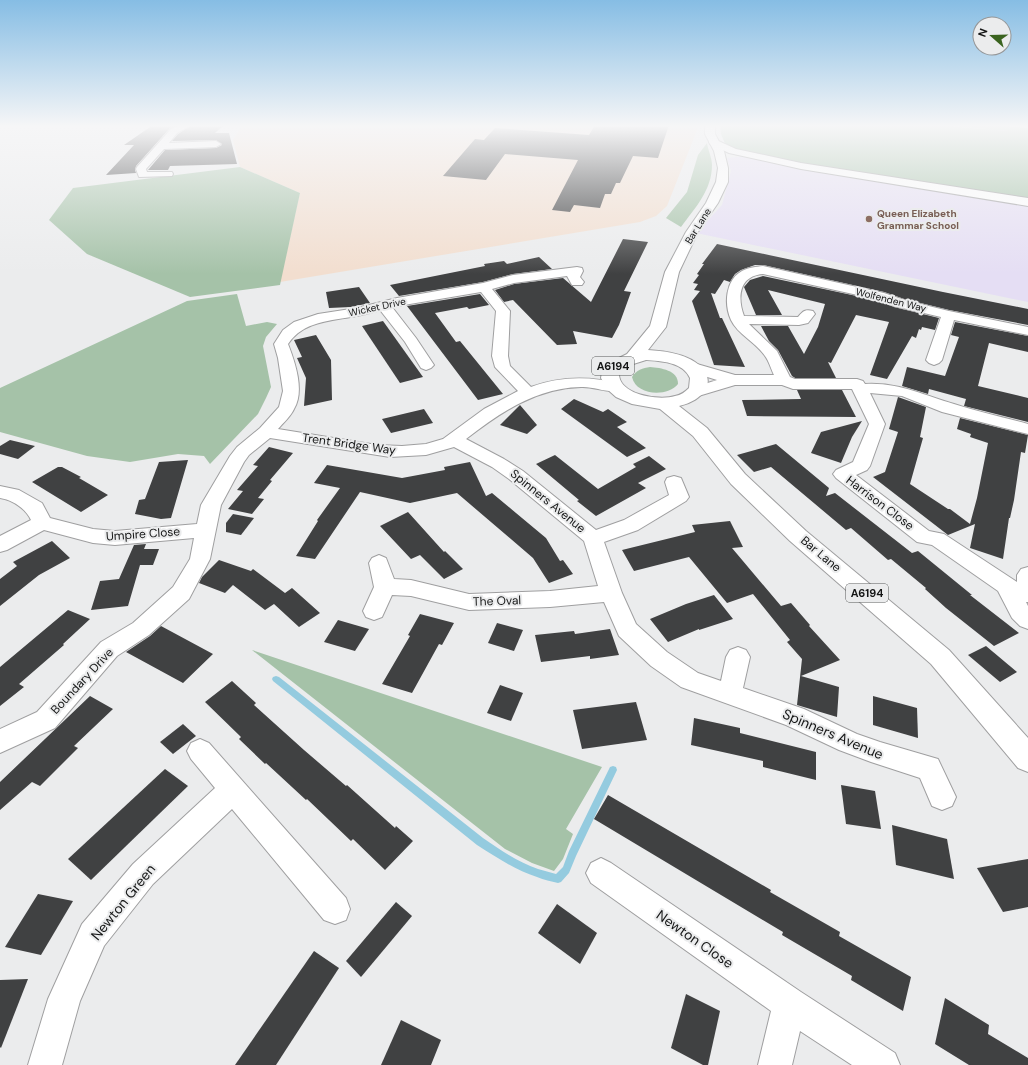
<svg xmlns="http://www.w3.org/2000/svg" width="1028" height="1065" viewBox="0 0 1028 1065" font-family="'DM Sans',sans-serif">
  <style>
    .education { fill: #e5def4 }
    .medical { fill: #f2decf }
    .green { fill: #a5c2a8 }
    .lines { fill: none; stroke-linecap: round; stroke-linejoin: round }
    .stream { fill: #94cbdf; fill-rule: evenodd }
    .building { fill: #404142 }
    .street-casing { stroke: #9f9fa0; stroke-width: 2 }
    .secondary-casing { stroke: #9f9fa0; stroke-width: 2 }
    .primary-casing { stroke: #9f9fa0; stroke-width: 2 }
    .street { fill: #fff; fill-rule: evenodd }
    .secondary { fill: #fff; fill-rule: evenodd }
    .primary { fill: #fff; fill-rule: evenodd }
    .education-dot { fill: #8d6e63; stroke: #ebeced; stroke-width: 1.5 }
    .labels { text-anchor: middle; dominant-baseline: central; stroke-width: 4; stroke-linejoin: round; paint-order: stroke }
    .far-education-label { font-size: 10px; font-weight: bold; fill: #785e54; stroke: #ebeced; text-anchor: start }
    .far-street-label { font-size: 10px; fill: #141515; stroke: #ebeced }
    .shield { fill: #ebeced; stroke: #545656; stroke-width: 1 }
    .shield-label { font-size: 11px; font-weight: bold; fill: #141515 }
    .street-label { font-size: 12px; fill: #141515; stroke: #ebeced }
    .near-street-label { font-size: 14px; fill: #141515; stroke: #ebeced }
  </style>
  <rect width="100%" height="100%" fill="#ebeced"/>
  <polygon class="education" points="746,156 1028,203 1028,302 696,233 722,205 731,171 727,158"/>
  <polygon class="medical" points="242,125 699,125 667,206 656,216 640,222 280,282 300,193 240,167 233,140"/>
  <g class="green">
    <polygon points="720,125 933,125 1009,131 942,125 989,125 1028,128 1028,199 788,162 736,151 726,146 721,134"/>
    <path d="M707,143C708,150 712,158 712,165C712,190 695,208 681,227L666,218L687,192L698,155Z"/>
    <polygon points="240,167 300,193 280,285 190,297 87,254 49,220 73,188"/>
    <polygon points="237,294 246,326 267,322 277,324 266,337 263,346 271,387 266,398 258,414 210,464 204,456 178,454 130,462 87,456 0,432 0,388 187,301"/>
    <path d="M650,367C661,368 678,370 678,384C668,397 636,396 632,377C636,370 643,368 650,367Z"/>
    <polygon points="252,650 602,767 566,829 573,834 563,859 554,871 532,863 505,849"/>
  </g>
  <g class="lines">
    <path class="stream" d="M276,676L279,677L483,838C500,850 518,862 538,869C544,871 550,872 556,874L563,867L569,851L610,767L613,766L616,767L617,770L576,856L569,873L561,882L558,883C551,881 544,880 537,877C515,870 496,857 477,845L273,681L272,679L273,677Z"/>
  </g>
  <g class="building">
    <polygon points="157,125 178,125 170,128 136,166 135,170 136,173 106,175 134,145 124,145 150,127"/>
    <polygon points="192,125 224,125 215,133 229,133 237,164 170,166 168,170 148,170 165,150 216,148 222,145 216,140 172,141 178,134"/>
    <polygon points="595,125 669,125 658,158 633,156 620,183 616,183 611,194 605,194 600,208 574,205 570,212 552,210 578,160 505,154 486,180 443,176 475,139 484,140 495,128 589,135"/>
    <polygon points="623,239 648,242 624,291 631,292 619,325 612,338 573,331 577,344 557,345 513,300 504,302 495,290 514,284 563,278 591,302"/>
    <polygon points="717,244 943,292 1028,309 1028,325 949,310 904,299 884,292 763,265 755,265 741,270 735,274 730,282 724,280 715,294 711,293 720,318 722,318 745,367 714,365 692,301 700,291 694,290 698,284 693,283 699,275 697,274 704,264 702,264"/>
    <polygon points="539,257 552,269 513,274 483,282 399,296 390,285 485,266 484,264 504,261 507,264"/>
    <polygon points="763,276 880,301 894,307 939,318 935,330 922,327 921,330 919,329 916,338 912,336 887,379 870,375 889,322 856,315 831,363 828,362 836,378 795,378 792,376 778,350 769,341 761,326 788,326 804,354 818,327 825,304 768,290 782,315 756,315 744,287 750,280"/>
    <polygon points="359,287 370,303 351,307 329,308 326,292"/>
    <polygon points="480,294 489,305 469,309 467,307 435,313 456,342 460,341 503,394 478,400 407,306"/>
    <polygon points="383,321 423,377 400,383 362,326"/>
    <polygon points="955,322 1028,336 1028,352 989,343 978,386 1028,398 1028,422 964,406 966,399 929,389 928,394 902,386 907,367 945,376 959,337 951,335"/>
    <polygon points="316,335 331,360 332,400 304,406 306,378 297,358 302,357 294,340"/>
    <polygon points="797,390 842,390 856,417 747,416 742,400 801,399"/>
    <polygon points="898,397 926,407 920,437 923,438 910,484 948,509 950,509 970,524 977,498 988,443 970,437 971,434 957,429 960,418 1028,435 1025,453 1021,452 1014,500 1010,518 1009,518 1003,559 970,548 975,524 948,535 873,477 885,472 898,432 889,429"/>
    <polygon points="574,399 603,412 608,409 627,422 617,427 646,448 627,457 561,409"/>
    <polygon points="520,405 537,425 527,434 500,425"/>
    <polygon points="424,409 433,423 391,433 382,419"/>
    <polygon points="862,421 852,437 841,463 811,453 821,432"/>
    <polygon points="10,440 35,446 18,459 0,454 0,446"/>
    <polygon points="776,444 829,488 826,496 835,493 912,553 918,551 972,595 970,595 1019,633 994,646 946,608 925,589 926,588 891,559 888,560 851,528 846,530 771,467 754,472 737,455"/>
    <polygon points="269,447 293,453 270,480 272,481 258,498 264,499 252,514 228,509 243,491 237,490 258,466 253,465"/>
    <polygon points="555,455 598,489 636,467 633,464 649,456 666,469 638,483 646,488 596,516 577,501 579,500 536,464"/>
    <polygon points="188,460 171,518 161,519 135,514 139,500 145,499 159,462"/>
    <polygon points="470,462 486,496 492,493 546,538 560,561 563,560 573,574 549,583 533,558 457,493 410,503 360,492 315,559 296,556 318,521 317,520 340,488 314,483 327,465 402,478 445,470 444,467"/>
    <polygon points="58,467 62,467 81,477 79,478 108,495 81,512 32,482"/>
    <polygon points="408,512 444,552 445,551 463,569 444,579 420,555 411,559 380,526"/>
    <polygon points="233,514 254,518 241,535 226,532 226,523"/>
    <polygon points="730,521 743,547 732,548 781,606 791,603 810,625 809,626 840,660 801,676 839,687 837,717 797,705 802,659 787,642 790,640 753,594 727,603 689,557 634,571 622,550 695,532 692,525"/>
    <polygon points="52,541 70,558 39,575 0,606 0,579 17,566 13,562"/>
    <polygon points="146,544 144,549 159,549 153,565 140,565 128,606 91,610 100,581 119,579 134,545"/>
    <polygon points="219,560 251,571 253,569 285,593 292,588 320,613 299,627 274,604 265,610 233,585 225,593 199,583 202,577"/>
    <polygon points="714,595 733,619 699,630 699,629 668,642 650,619 686,604"/>
    <polygon points="68,610 90,619 63,644 64,645 19,684 24,687 0,706 0,667"/>
    <polygon points="420,614 454,623 442,645 439,644 412,693 382,684 410,636 408,635"/>
    <polygon points="338,620 369,629 355,651 324,642"/>
    <polygon points="497,623 523,630 514,651 488,643"/>
    <polygon points="161,626 213,654 183,683 126,652 150,636"/>
    <polygon points="610,629 619,655 590,659 590,656 541,662 535,635 574,631 575,634"/>
    <polygon points="986,646 1017,672 1000,682 968,655"/>
    <polygon points="232,681 256,703 254,705 304,750 346,786 347,785 395,828 396,826 413,841 385,870 353,839 351,841 307,799 306,800 266,763 265,764 239,739 241,737 205,702"/>
    <polygon points="500,685 523,693 511,721 487,713"/>
    <polygon points="90,696 113,709 74,746 78,748 40,786 32,782 0,810 0,782"/>
    <polygon points="873,696 917,708 918,738 873,725"/>
    <polygon points="636,702 647,740 582,749 573,710"/>
    <polygon points="694,718 740,728 740,733 816,752 816,780 763,767 763,761 691,745"/>
    <polygon points="183,724 196,736 173,754 160,742"/>
    <polygon points="165,769 188,786 91,880 68,859"/>
    <polygon points="841,785 875,791 881,829 846,824"/>
    <polygon points="608,795 771,890 770,892 840,932 839,936 911,977 903,1011 851,980 852,976 782,935 783,932 594,819"/>
    <polygon points="892,825 947,839 954,879 896,865"/>
    <polygon points="1028,859 1028,907 1003,912 977,868"/>
    <polygon points="38,894 73,901 41,955 5,947"/>
    <polygon points="396,902 412,916 361,977 346,961"/>
    <polygon points="557,904 597,933 580,964 538,933"/>
    <polygon points="314,951 339,968 276,1065 235,1065"/>
    <polygon points="28,979 1,1048 0,1047 0,980"/>
    <polygon points="686,994 720,1011 708,1065 703,1065 671,1048"/>
    <polygon points="945,998 989,1025 988,1034 1028,1058 1028,1065 969,1065 935,1044"/>
    <polygon points="401,1020 441,1040 431,1065 381,1065"/>
  </g>
  <g class="lines">
    <g class="street-casing">
      <g id="street">
        <polygon points="181,125 191,125 177,133 169,143 216,141 221,144 216,147 164,149 146,169 147,172 172,172 173,174 172,176 139,177 136,169 137,167 171,129"/>
        <path d="M763,266L884,293L904,300L949,311L1028,327V335L954,320L942,360L939,363L934,365L929,363L926,360L941,317L894,306L880,300L763,274C739,276 737,297 744,316L798,317C803,311 805,309 813,311L815,314L808,323L799,325L749,324L777,351L790,377L795,379H857L863,381L865,384C898,382 923,395 954,404C978,412 1003,417 1028,424V434L942,412L902,396L870,393L885,424L870,466L867,470L856,475L929,531L944,534L1014,580L1017,582V575L1021,569L1028,567V602H1026L1028,606V629L1020,626L1012,618L998,591L932,545L917,542L836,478L833,474L836,470L853,462L869,424L852,389H793L782,385H735L695,397L689,395L687,392L689,389L717,380L685,370L682,367L685,364L690,362L735,375H774C771,369 769,361 765,356C756,342 738,335 731,320C724,305 725,280 742,271C749,267 756,267 763,266Z"/>
        <path d="M577,267L582,268L583,271L580,277L584,282L582,285H572L567,276L514,283L492,289L510,311L508,356L510,366L531,387C561,376 590,376 621,384L623,387L621,390C608,394 594,386 581,387C536,388 501,412 466,439L504,459L523,471L596,530L624,520L669,495L665,482L667,478L674,476L681,478L689,497L686,501L638,530L604,542L622,593L636,624L667,652L698,673L721,681L726,657L730,650L738,647L746,650L750,657L743,688L804,709L857,734L880,742L938,759L956,797L952,806L942,810L932,806L920,778L871,762L839,750L786,725L681,687L651,666L619,636L604,602L550,607L469,610L411,596L392,595L382,617L374,620L366,617L363,611L374,587L369,563L372,558L379,555L386,558L394,579L411,580L469,594L550,591L598,586L584,541L509,479L492,467L454,447L426,455L390,457L270,438L249,455L244,462L221,505L210,559L189,599L149,635L117,656L55,728L0,753V729L37,712L101,642L133,623L173,587L190,559L194,538L115,545L93,543L44,530L7,550L0,552V536L31,520C26,509 13,500 0,498V486L19,490L42,503L50,518L93,529L115,531L197,524L201,505L230,456L237,447L260,428L279,407L283,391L278,358L274,344L283,330L294,322L318,314L357,308L397,298L483,283L513,275ZM481,292L496,311L492,356L495,367L518,391L484,409L443,439L426,444L402,446L377,445L278,429C283,423 291,416 294,409C305,391 295,362 288,344C303,321 331,321 356,316C364,315 372,312 380,310L405,342L421,368L426,370L431,368L434,365L416,338L392,307Z"/>
        <polygon points="200,739 209,743 346,898 350,909 346,920 335,924 324,920 232,809 153,884 104,946 80,1001 62,1065 28,1065 48,999 82,924 133,864 215,788 191,759 187,751 191,743"/>
        <polygon points="601,858 611,863 801,992 895,1053 900,1065 852,1065 800,1031 792,1065 758,1065 771,1011 591,883 586,873 591,863"/>
      </g>
    </g>
    <g class="secondary-casing">
      <polygon id="secondary" points="714,139 736,149 801,163 1028,198 1028,206 801,169 729,153 710,144 709,142 710,140"/>
    </g>
    <g class="primary-casing">
      <path id="primary" d="M705,125H715V134L724,151L728,168V182L718,203L698,232L679,272L666,327L648,350C663,351 682,353 695,362C721,380 703,401 679,406L707,428L745,474L806,531L949,650L1028,738V772L1018,768L931,664L790,541L731,484L693,436L660,409L632,404L616,397L607,389L601,378L602,372L609,363L627,354L650,326L665,272L686,232L706,203L716,182L718,168L714,151L705,134ZM646,360C661,361 683,362 690,378L689,388C685,392 681,395 675,396C659,401 617,395 619,372L627,366Z"/>
    </g>
    <use href="#street" class="street"/>
    <use href="#secondary" class="secondary"/>
    <use href="#primary" class="primary"/>
  </g>
  <linearGradient id="sky" x2="0" y2="1"><stop stop-color="#86bde4"/><stop offset="0.46" stop-color="#f6f6f7"/><stop offset="1" stop-color="#f6f6f7" stop-opacity="0"/></linearGradient>
  <rect width="1028" height="274" fill="url(#sky)"/>
  <circle class="education-dot" cx="869" cy="219" r="4"/>
  <g class="labels">
    <g class="far-education-label">
      <text x="877" y="213">Queen Elizabeth<tspan x="877" dy="12">Grammar School</tspan></text>
    </g>
    <g class="far-street-label">
      <text transform="translate(698 226) rotate(-58)">Bar Lane</text>
      <text transform="translate(891 300) rotate(14)">Wolfenden Way</text>
      <text transform="translate(377 307) rotate(-12)">Wicket Drive</text>
    </g>
    <g class="shield">
      <rect x="592" y="357" width="42" height="18" rx="3"/>
      <rect x="846" y="584" width="42" height="18" rx="3"/>
    </g>
    <g class="shield-label">
      <text x="613" y="366">A6194</text>
      <text x="867" y="593">A6194</text>
    </g>
    <g class="street-label">
      <text transform="translate(349 444) rotate(8)">Trent Bridge Way</text>
      <text transform="translate(548 501) rotate(39)">Spinners Avenue</text>
      <text transform="translate(880 503) rotate(37)">Harrison Close</text>
      <text transform="translate(143 534) rotate(-4)">Umpire Close</text>
      <text transform="translate(821 554) rotate(40)">Bar Lane</text>
      <text transform="translate(497 601) rotate(-2)">The Oval</text>
      <text transform="translate(82 681) rotate(-47)">Boundary Drive</text>
    </g>
    <g class="near-street-label">
      <text transform="translate(833 734) rotate(23)">Spinners Avenue</text>
      <text transform="translate(123 902) rotate(-51)">Newton Green</text>
      <text transform="translate(695 939) rotate(35)">Newton Close</text>
    </g>
  </g>
  <g transform="translate(992 36) rotate(290)"><circle r="19" fill="#ebeced" stroke="#959697"/>
  <path d="M0-3L7 15L0 10L-7 15Z" fill="#3a631f"/>
  <text y="-6" font-size="11" font-weight="bold" text-anchor="middle" fill="#141515">N</text>
  </g>
</svg>
